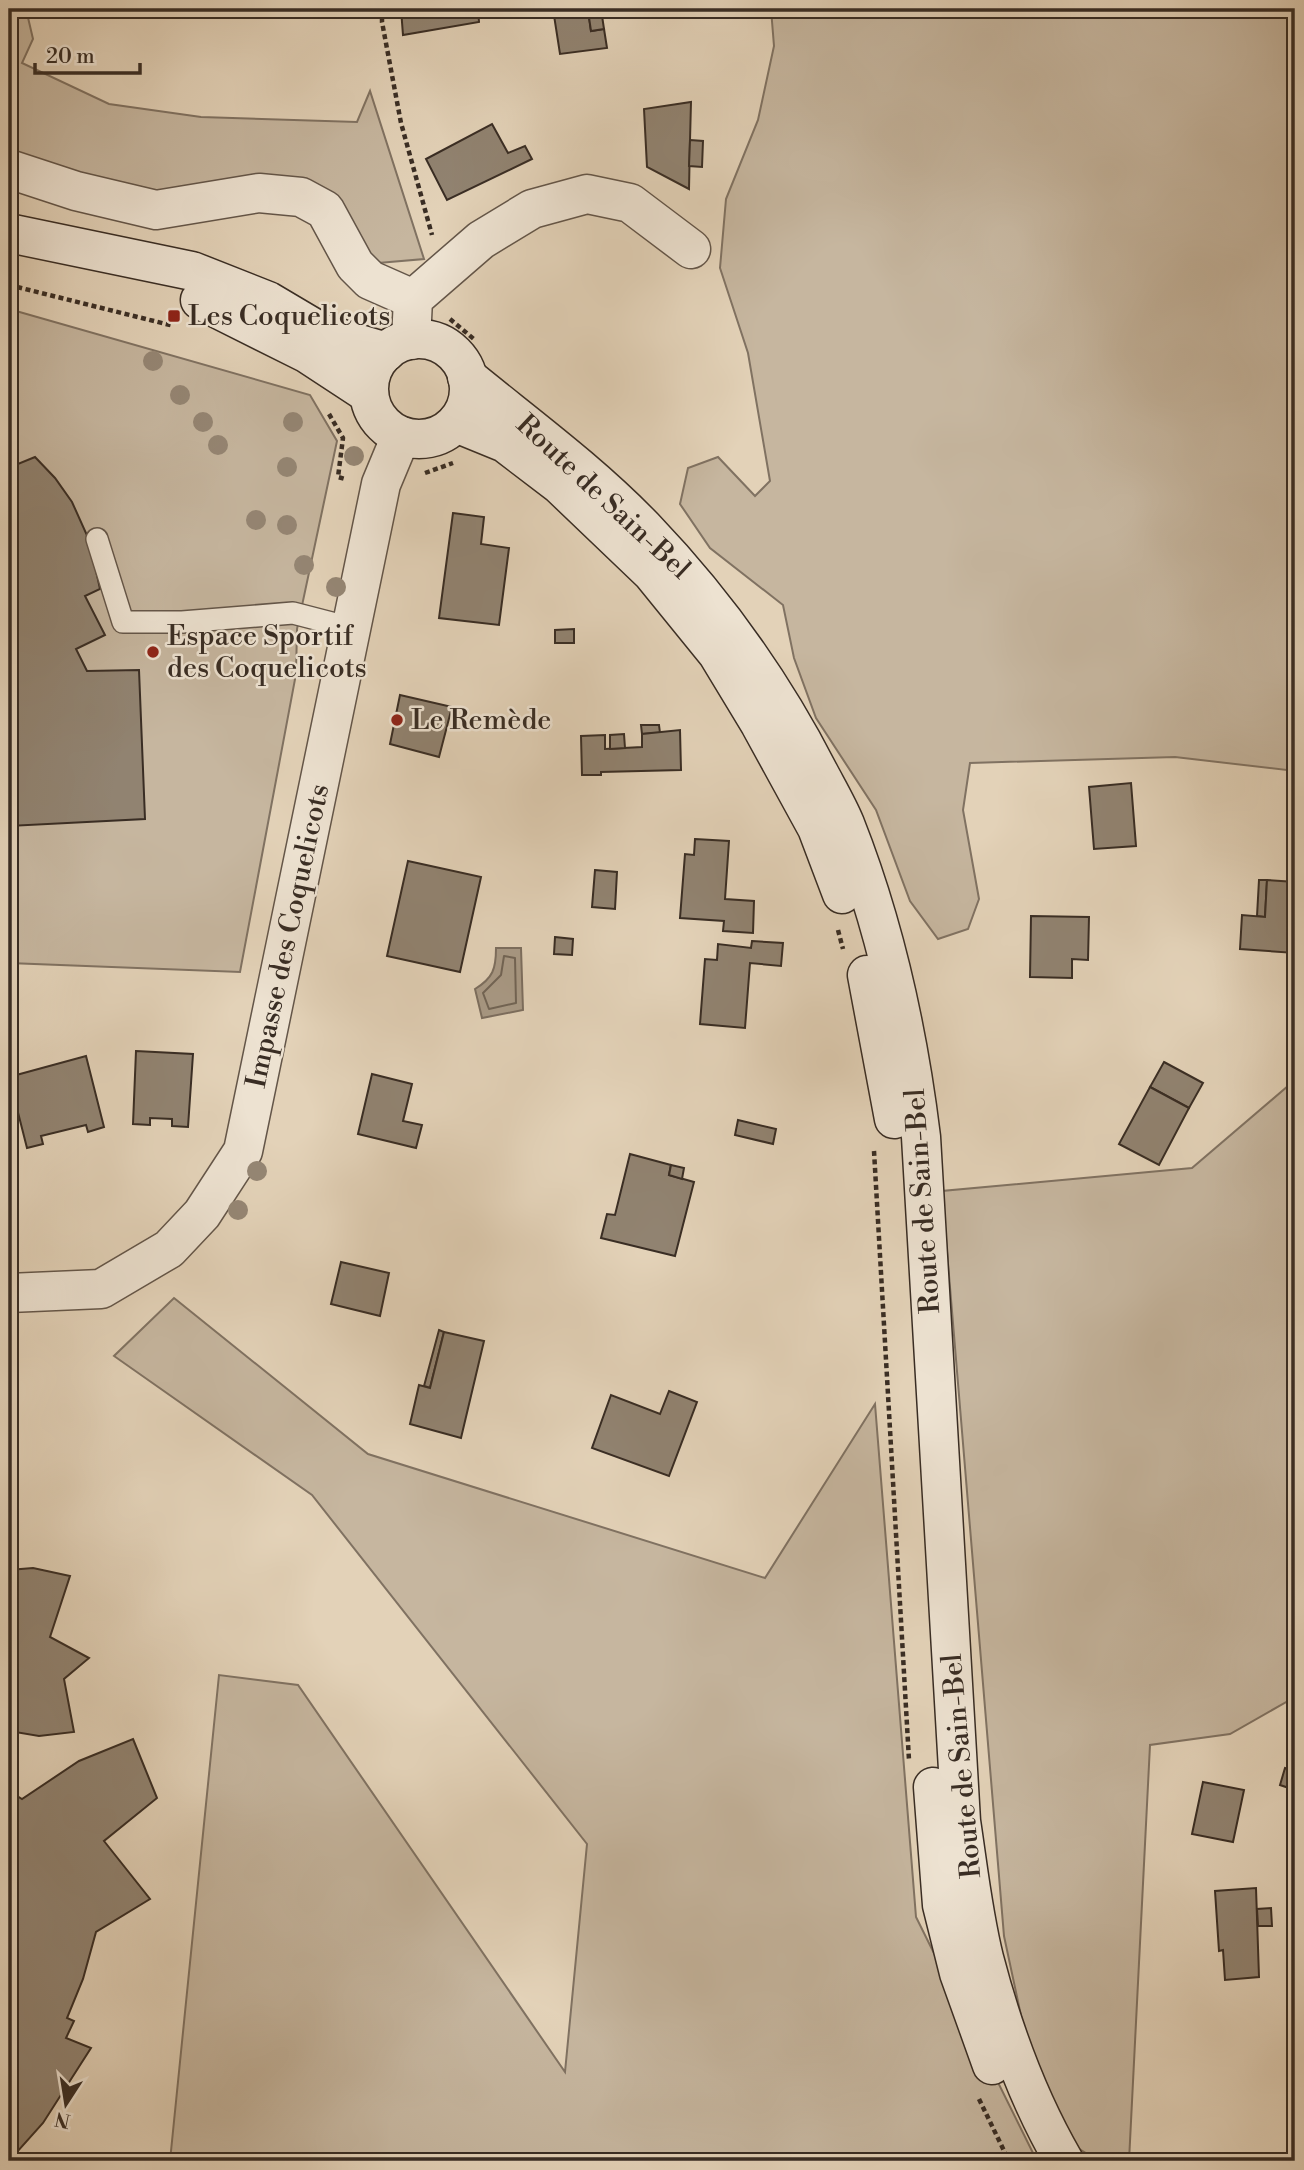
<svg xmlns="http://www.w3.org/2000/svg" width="1304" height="2170" viewBox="0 0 1304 2170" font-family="'Libre Bodoni',serif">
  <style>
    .green { fill: #c6b69f; stroke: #807262; stroke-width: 2 }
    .water { fill: #a99a86; stroke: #7c6e5f; stroke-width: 2 }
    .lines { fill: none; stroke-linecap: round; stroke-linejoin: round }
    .shore { stroke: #716455; stroke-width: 2 }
    .building { fill: #918371; stroke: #392d24; stroke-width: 2 }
    .lane-casing { stroke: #645649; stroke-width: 24 }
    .street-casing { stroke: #645649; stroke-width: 41 }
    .secondary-casing { stroke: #392d24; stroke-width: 41 }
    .path { stroke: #392d24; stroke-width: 4.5; stroke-dasharray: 5 3.5; stroke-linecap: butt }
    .lane { stroke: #ede2d1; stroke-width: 21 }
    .street { stroke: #ede2d1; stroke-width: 38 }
    .secondary { stroke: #ede2d1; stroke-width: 38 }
    .tree { fill: #958674 }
    .poi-dot { fill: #8f2418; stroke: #ede2d1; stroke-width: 2.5 }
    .labels { text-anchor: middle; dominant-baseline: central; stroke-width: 5; stroke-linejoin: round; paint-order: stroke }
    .poi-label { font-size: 28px; fill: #392d24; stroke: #ede2d1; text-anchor: start }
    .street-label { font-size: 28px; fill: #392d24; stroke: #ede2d1 }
  </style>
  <rect width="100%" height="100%" fill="#e3d2b8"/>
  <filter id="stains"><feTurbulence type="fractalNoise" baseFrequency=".00286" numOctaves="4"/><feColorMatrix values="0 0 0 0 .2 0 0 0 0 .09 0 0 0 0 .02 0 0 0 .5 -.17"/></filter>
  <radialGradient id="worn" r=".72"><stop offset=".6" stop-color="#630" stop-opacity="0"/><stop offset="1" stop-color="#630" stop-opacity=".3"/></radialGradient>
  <g class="green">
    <polygon points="9,9 26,9 33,39 22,63 109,104 201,117 357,122 370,91 424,259 355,265 325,210 156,210 9,169"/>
    <polygon points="771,9 1295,9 1295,771 1175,757 970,763 963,810 979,899 968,929 938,939 910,901 876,810 816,718 794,658 783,605 710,548 680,504 688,468 718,457 755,496 770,481 748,353 720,268 726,199 758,120 774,46"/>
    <polygon points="9,309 310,395 337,441 297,629 296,674 240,972 9,963"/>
    <polygon points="1295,1080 1295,1697 1230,1734 1150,1745 1129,2161 1099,2161 1045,2128 1004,1936 942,1191 1192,1168"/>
    <polygon points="174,1298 368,1454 765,1578 875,1404 916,1917 1037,2161 170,2161 219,1675 298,1685 565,2072 587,1844 312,1495 114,1356"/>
  </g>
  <path class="water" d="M496,948H521L523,1010L482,1018L475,989C493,978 496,969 496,948Z"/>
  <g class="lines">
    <polygon class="shore" points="504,956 515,958 516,1003 489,1009 483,993 501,975"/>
  </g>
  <g class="building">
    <polygon points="401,9 478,9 479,22 403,35"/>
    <polygon points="553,9 588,9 591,31 604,29 607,48 560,54"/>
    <polygon points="601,9 604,29 591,31 588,11"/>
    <polygon points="691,102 690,140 689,189 647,167 644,109"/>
    <polygon points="492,124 508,153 525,146 532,159 447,200 426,159"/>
    <polygon points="690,140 703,141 702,167 689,166"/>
    <polygon points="9,446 18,464 35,457 55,478 72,502 90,542 100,589 85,596 105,635 76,649 87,671 139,670 145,819 9,826"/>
    <polygon points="453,513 484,517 481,544 509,548 499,625 439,618"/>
    <polygon points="574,629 574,643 555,643 555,630"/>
    <polygon points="400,695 452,707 439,757 390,744"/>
    <polygon points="641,725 659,725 660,733 642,734"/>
    <polygon points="680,730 681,770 601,772 601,775 582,775 581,736 605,735 605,749 642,747 642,734"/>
    <polygon points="624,734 625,748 610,749 610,735"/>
    <polygon points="1131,783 1136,846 1094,849 1089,787"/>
    <polygon points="695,839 729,841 725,899 754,901 753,933 723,931 724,921 680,918 685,854 694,855"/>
    <polygon points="408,861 481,877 460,972 387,956"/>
    <polygon points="595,870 617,872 615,909 592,907"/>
    <polygon points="1259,880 1267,880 1265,917 1257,916"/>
    <polygon points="1267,880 1295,882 1295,953 1240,949 1242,915 1265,917"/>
    <polygon points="1031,916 1089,917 1088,960 1072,959 1072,978 1030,977"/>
    <polygon points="555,937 573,939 572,955 554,954"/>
    <polygon points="752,941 783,943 781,966 750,963 745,1028 700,1024 705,959 717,960 718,944 751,948"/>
    <polygon points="136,1051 193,1054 188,1127 172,1126 172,1119 150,1118 150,1125 133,1124"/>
    <polygon points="86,1056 104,1127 88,1132 86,1125 41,1136 43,1144 27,1148 9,1077"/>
    <polygon points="1164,1062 1203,1083 1189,1108 1150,1087"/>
    <polygon points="372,1074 412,1084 403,1121 422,1125 416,1148 358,1134"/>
    <polygon points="1150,1087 1189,1108 1159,1165 1119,1144"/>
    <polygon points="738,1120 776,1129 773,1144 735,1135"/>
    <polygon points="630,1154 671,1165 669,1175 694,1182 675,1256 601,1238 607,1214 615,1215"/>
    <polygon points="671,1165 684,1168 682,1179 669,1175"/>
    <polygon points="341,1262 389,1273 380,1316 331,1304"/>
    <polygon points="439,1330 444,1332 430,1388 424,1386"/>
    <polygon points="444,1332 484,1341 461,1438 410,1424 419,1385 430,1388"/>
    <polygon points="669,1391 697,1402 669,1476 592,1448 611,1395 660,1414"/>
    <polygon points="33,1568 70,1576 50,1637 89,1658 64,1679 74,1732 39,1736 9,1731 9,1570"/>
    <polygon points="133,1739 157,1798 104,1841 150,1899 96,1932 83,1979 67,2018 74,2021 66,2038 91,2048 43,2123 9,2161 9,1755 14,1771 9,1771 14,1794 22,1799 79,1761"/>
    <polygon points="1285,1768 1295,1771 1295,1790 1280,1785"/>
    <polygon points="1203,1782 1244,1790 1233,1842 1192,1834"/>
    <polygon points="1256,1888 1259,1977 1225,1980 1223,1950 1219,1951 1215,1891"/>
    <polygon points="1271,1908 1272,1926 1258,1926 1257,1909"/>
  </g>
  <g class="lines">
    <g class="lane-casing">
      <polyline id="lane" points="97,539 123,622 182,622 293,613 351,628"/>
    </g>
    <g class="street-casing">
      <g id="street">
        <polyline points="9,169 76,191 156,210 259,193 301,197 325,210 355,265 370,280 413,299"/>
        <polyline points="411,340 413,299 481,240 532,209 587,194 630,203 691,249"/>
        <polyline points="9,1293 101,1289 169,1249 202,1214 243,1151 381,484 401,436"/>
      </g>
    </g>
    <g class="secondary-casing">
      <g id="secondary">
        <polyline points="9,233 192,271 268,301 322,333 386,352"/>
        <polyline points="200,300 308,354 369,394"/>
        <circle cx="419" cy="389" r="50"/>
        <path d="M467,377C527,426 590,472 644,528C714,601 773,683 819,773C828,790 838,807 845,824C885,925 908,1031 921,1137L961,1821C968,1867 973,1914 984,1958C1002,2027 1028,2099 1064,2161"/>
        <polyline points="456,423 505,443 560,485 652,573 717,653 760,724 817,828 842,894"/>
        <polyline points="867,975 894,1119"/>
        <polyline points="933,1787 942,1905 959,1973 992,2065"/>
      </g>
    </g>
    <g class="path">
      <polyline points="382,9 382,22 401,123 432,235"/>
      <polyline points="9,285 174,326"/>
      <polyline points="450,319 475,340"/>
      <polyline points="329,414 343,438 338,477 345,479"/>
      <polyline points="425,473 453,463"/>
      <polyline points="838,930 843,949"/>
      <polyline points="874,1151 909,1760"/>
      <polyline points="979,2099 1009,2161"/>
    </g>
    <use href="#lane" class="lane"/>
    <use href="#street" class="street"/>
    <use href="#secondary" class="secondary"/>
  </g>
  <g class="tree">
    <circle cx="153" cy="361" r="10"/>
    <circle cx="180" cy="395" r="10"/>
    <circle cx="203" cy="422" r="10"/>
    <circle cx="293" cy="422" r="10"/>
    <circle cx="218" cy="445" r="10"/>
    <circle cx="354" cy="456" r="10"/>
    <circle cx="287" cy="467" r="10"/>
    <circle cx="256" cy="520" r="10"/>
    <circle cx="287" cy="525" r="10"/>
    <circle cx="304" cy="565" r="10"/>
    <circle cx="336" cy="587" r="10"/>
    <circle cx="257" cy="1171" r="10"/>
    <circle cx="238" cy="1210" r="10"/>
  </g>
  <g class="poi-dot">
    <rect x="167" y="309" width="14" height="14" rx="3.5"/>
    <circle cx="153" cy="652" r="7"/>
    <circle cx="397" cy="720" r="7"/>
  </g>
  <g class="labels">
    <g class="poi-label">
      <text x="188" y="316">Les Coquelicots</text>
      <text x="167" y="636">Espace Sportif<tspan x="167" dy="32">des Coquelicots</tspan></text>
      <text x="411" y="720">Le Remède</text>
    </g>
    <g class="street-label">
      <text transform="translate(603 497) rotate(43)">Route de Sain-Bel</text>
      <text transform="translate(288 936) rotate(-78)">Impasse des Coquelicots</text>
      <text transform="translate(923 1201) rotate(-94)">Route de Sain-Bel</text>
      <text transform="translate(962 1766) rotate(-95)">Route de Sain-Bel</text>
    </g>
  </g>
  <rect width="1304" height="2170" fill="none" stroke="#e3d2b8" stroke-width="35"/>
  <rect x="10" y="10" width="1283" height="2149" fill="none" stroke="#392d24" stroke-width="3.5"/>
  <rect x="18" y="18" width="1269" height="2135" fill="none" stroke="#392d24" stroke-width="2"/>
  <g transform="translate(66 2104) rotate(192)" stroke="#ede2d1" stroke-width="5" paint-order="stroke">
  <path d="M0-5L12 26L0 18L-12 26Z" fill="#392d24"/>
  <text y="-10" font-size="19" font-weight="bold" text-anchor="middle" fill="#392d24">N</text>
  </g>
  <path d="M35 63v10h105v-10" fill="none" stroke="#392d24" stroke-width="3.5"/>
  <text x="46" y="63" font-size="21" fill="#392d24" stroke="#ede2d1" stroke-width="5" paint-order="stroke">20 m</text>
  <rect width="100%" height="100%" filter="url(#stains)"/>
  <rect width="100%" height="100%" fill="url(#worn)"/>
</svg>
